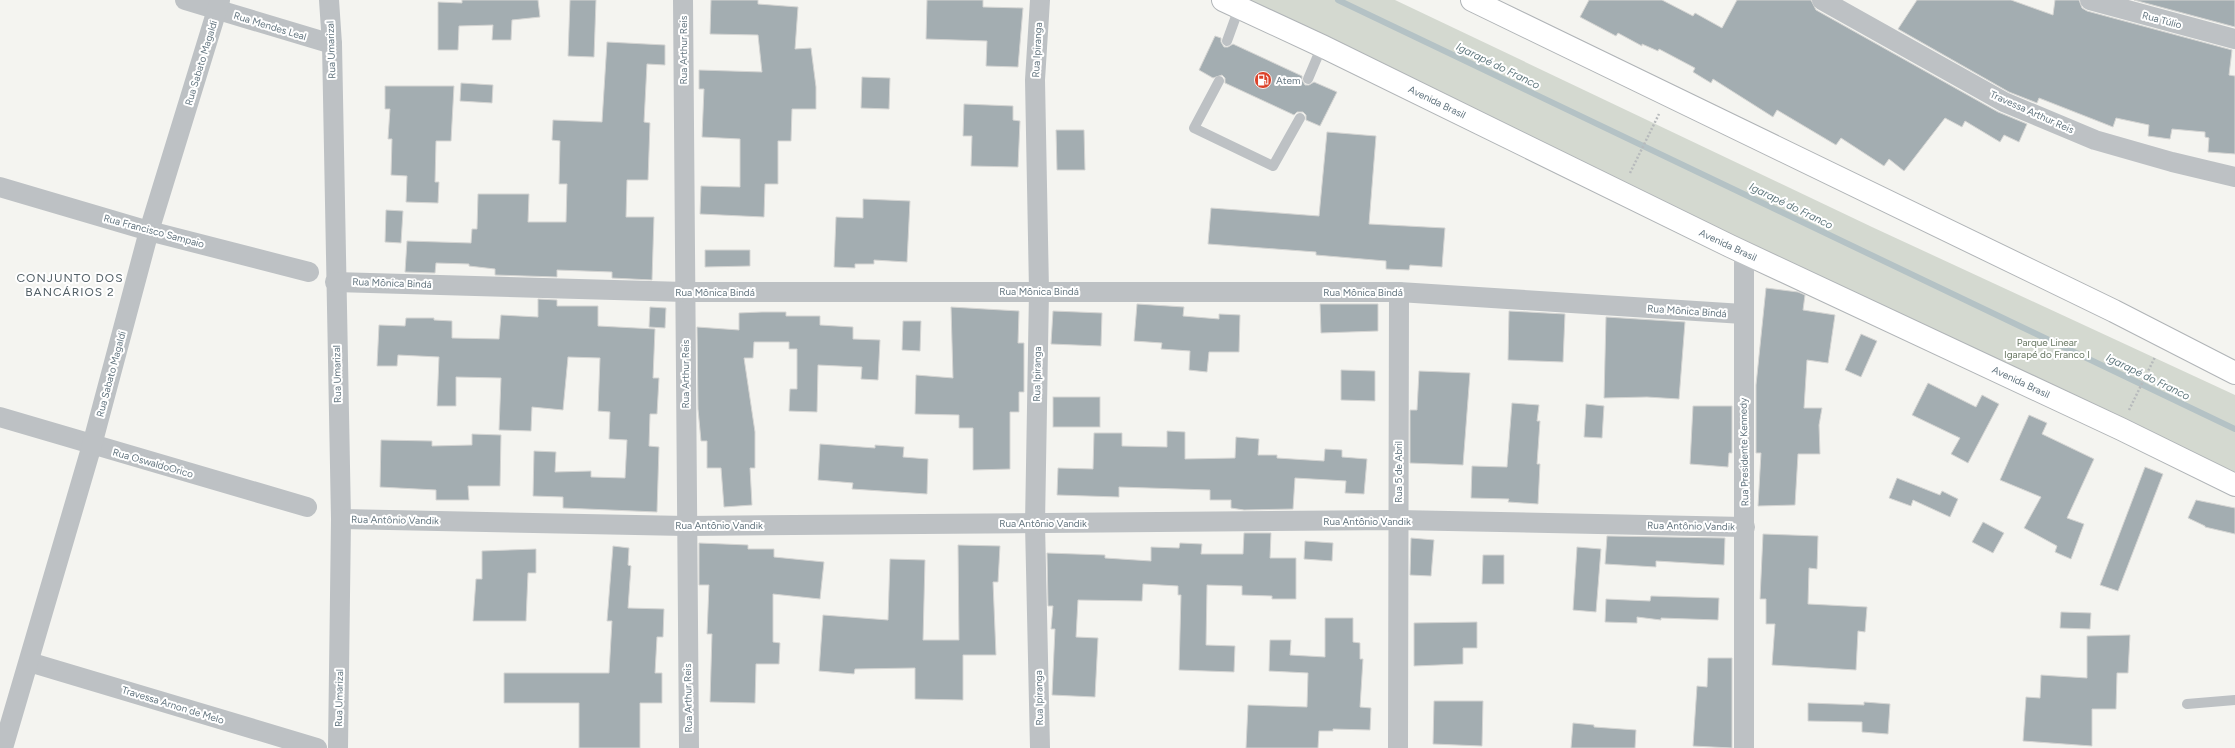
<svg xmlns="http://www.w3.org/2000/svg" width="2235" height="748" viewBox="0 0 2235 748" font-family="Figtree,sans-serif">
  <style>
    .green { fill: #d4d9d0 }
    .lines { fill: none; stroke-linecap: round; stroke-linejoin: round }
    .stream { stroke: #b4c2c5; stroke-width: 6 }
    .building { fill: #a3adb1; stroke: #d5d5d3 }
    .highway-casing { stroke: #b0b4b7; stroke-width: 24 }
    .path { stroke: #b7babc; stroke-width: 2.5; stroke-dasharray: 2 2; stroke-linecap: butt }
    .lane { stroke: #bdc1c4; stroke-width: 10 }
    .street { stroke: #bdc1c4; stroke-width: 20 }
    .highway { stroke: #fff; stroke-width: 22 }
    .labels { text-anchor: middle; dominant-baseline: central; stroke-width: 4; stroke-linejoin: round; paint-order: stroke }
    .street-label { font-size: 10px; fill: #647680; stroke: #fff }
    .poi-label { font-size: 10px; fill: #647680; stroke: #fff; text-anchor: start }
    .park-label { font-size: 10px; fill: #697863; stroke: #fff }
    .water-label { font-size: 11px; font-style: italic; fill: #60787e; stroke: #fff }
    .quarter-label { font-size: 12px; letter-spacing: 1px; fill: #525f66; stroke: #fff }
  </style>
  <rect width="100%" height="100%" fill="#f4f4f0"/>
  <polygon class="green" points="1240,0 1395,0 1872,227 2235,395 2235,472 2026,377"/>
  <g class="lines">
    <polyline class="stream" points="1338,0 2235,429"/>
  </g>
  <g class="building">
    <polygon points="462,0 538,0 540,17 512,20 511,40 492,40 493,25 459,26 458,50 438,50 438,2 462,3"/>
    <polygon points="570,0 596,0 594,57 568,56"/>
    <polygon points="711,0 758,0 758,4 798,7 795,49 811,48 816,87 816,109 792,109 791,141 778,141 778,184 765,184 764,217 700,214 701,186 740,187 740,139 702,137 704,89 699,89 699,70 762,72 758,35 710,34"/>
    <polygon points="927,0 983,0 983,7 1023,8 1018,67 986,66 987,41 926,39"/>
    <polygon points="1589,0 1662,0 1693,16 1695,13 1722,28 1737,0 1811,0 1816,10 1998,112 2027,124 2019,142 2004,135 2000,142 1965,121 1962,127 1945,118 1904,171 1889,159 1884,166 1841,138 1836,145 1777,110 1773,117 1713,79 1711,83 1693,72 1695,68 1659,49 1658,51 1642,44 1642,46 1618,33 1616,36 1580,17"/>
    <polygon points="1917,0 2011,0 2053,15 2055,0 2079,0 2082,8 2087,11 2232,50 2229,75 2235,76 2235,154 2208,152 2209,138 2205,137 2205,132 2172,129 2170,139 2148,136 2149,125 2116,118 2113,127 2039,98 2037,103 2009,92 1898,29"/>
    <polygon points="2134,0 2235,0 2235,27"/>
    <polygon points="1215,36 1221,38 1221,42 1224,47 1228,47 1233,44 1302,76 1302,80 1305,85 1309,85 1314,82 1337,92 1320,126 1306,120 1306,115 1303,112 1297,112 1294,115 1225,83 1225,78 1222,75 1213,78 1199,70"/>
    <polygon points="607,42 665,45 665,65 647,64 644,122 650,123 648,180 627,180 626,217 654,217 652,280 612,278 612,272 557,270 557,277 495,275 495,269 469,266 469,264 436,263 435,273 405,272 407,241 471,243 472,229 477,229 478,194 529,194 528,222 566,222 567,184 559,184 560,141 552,140 553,120 602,122"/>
    <polygon points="862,77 890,78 889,109 861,108"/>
    <polygon points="461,83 493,85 492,103 460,101"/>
    <polygon points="385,86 454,86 451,141 436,141 435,182 439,182 438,203 406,202 407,176 391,175 392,139 388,139 390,109 385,109"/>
    <polygon points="964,104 1013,106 1013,120 1020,121 1018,167 971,166 972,136 963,136"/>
    <polygon points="1056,130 1084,130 1085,170 1057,170"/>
    <polygon points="1327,132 1376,136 1369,224 1445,228 1442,267 1410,265 1409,270 1386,269 1386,261 1316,255 1316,252 1208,244 1211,208 1319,216"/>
    <polygon points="863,199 910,201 907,262 874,260 874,264 855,264 855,268 834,267 836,217 863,218"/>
    <polygon points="386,210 403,211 401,243 385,242"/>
    <polygon points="705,250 750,250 750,266 705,267"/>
    <polygon points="1766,288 1798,292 1805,295 1803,310 1835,315 1828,363 1807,360 1804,408 1822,408 1819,425 1820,454 1798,454 1795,505 1758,506 1761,453 1756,453 1756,385"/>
    <polygon points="538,299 557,300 557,306 598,306 598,326 655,329 653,378 659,378 657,414 650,414 649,446 659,447 657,512 563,508 563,497 533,496 534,451 556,452 555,472 591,471 591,477 625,478 627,440 609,439 610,412 598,411 600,358 568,357 563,410 532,407 531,431 499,430 501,378 456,377 456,406 437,406 439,357 398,355 397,366 377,366 379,325 405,326 406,318 434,318 434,320 452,321 452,338 499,339 501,315 538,317"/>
    <polygon points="1137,304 1184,307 1183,316 1219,319 1219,314 1240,315 1239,352 1209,352 1207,372 1189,370 1190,351 1161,349 1162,343 1134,341"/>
    <polygon points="1320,304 1378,304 1378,331 1321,333"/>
    <polygon points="650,307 666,308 665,328 649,327"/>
    <polygon points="951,307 1019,311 1018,343 1024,343 1024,392 1019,392 1019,412 1010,412 1010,469 973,470 973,428 959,428 959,415 915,414 916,375 953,378"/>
    <polygon points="1053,311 1102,313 1101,346 1051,344"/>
    <polygon points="1509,311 1565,314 1563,362 1508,360"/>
    <polygon points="762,312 786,312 786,316 820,316 820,325 853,327 853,339 880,340 878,380 861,379 862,367 818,365 817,412 789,411 790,389 797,389 797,349 789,349 789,342 754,342 753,358 744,358 755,432 755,468 750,468 752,505 724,507 721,468 707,468 707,441 701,441 698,409 697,327 739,330 739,313"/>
    <polygon points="1606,317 1685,322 1679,399 1647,397 1604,398"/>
    <polygon points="903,321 921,321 920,351 902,350"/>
    <polygon points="1861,334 1877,341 1861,377 1845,370"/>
    <polygon points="1341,370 1375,371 1375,401 1341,400"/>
    <polygon points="1419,371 1470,373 1463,465 1410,463 1410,410 1417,410"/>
    <polygon points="1928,383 1976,407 1982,395 1999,404 1968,463 1951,454 1960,438 1912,415"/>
    <rect x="1053" y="397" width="47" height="30"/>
    <polygon points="1512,403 1539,405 1537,421 1540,421 1537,464 1540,464 1538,504 1508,502 1509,499 1471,498 1472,466 1507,467"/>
    <polygon points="1586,404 1604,406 1602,438 1584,437"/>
    <polygon points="1693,406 1732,406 1732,453 1729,453 1728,467 1690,464"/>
    <polygon points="2029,415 2047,423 2042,434 2094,459 2067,518 2084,524 2071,559 2055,552 2057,546 2024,528 2041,497 2000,480"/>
    <polygon points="1167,431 1185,432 1185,459 1235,458 1236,437 1259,439 1258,455 1277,455 1277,458 1324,461 1325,449 1342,450 1342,457 1367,459 1364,494 1345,493 1346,481 1295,478 1293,509 1244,510 1231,508 1231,500 1210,500 1210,490 1119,487 1119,497 1057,495 1058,468 1093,469 1094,433 1122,433 1122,446 1167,447"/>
    <polygon points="472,434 501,435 500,486 468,486 469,500 436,500 436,490 380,487 381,440 432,441 432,446 472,445"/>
    <polygon points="820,444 875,448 875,445 904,447 903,457 928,459 927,494 852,489 853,483 818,480"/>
    <polygon points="2145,467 2163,474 2118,591 2100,585"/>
    <polygon points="1897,478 1940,495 1942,491 1958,499 1950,517 1913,500 1911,506 1889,498"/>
    <polygon points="2196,500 2235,508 2235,534 2205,527 2205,526 2188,518"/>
    <polygon points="1983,522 2004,533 1993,553 1972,542"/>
    <polygon points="1244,533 1271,533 1270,558 1296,558 1296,599 1272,599 1272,596 1242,595 1242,586 1207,585 1206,645 1235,646 1234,672 1179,670 1181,595 1178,595 1178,586 1143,584 1142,601 1078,600 1076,637 1098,638 1095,697 1052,695 1055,629 1051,629 1053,606 1048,606 1047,553 1105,555 1105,558 1151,561 1151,547 1179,548 1180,543 1202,544 1201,554 1243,554"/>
    <polygon points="1763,534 1818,536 1817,569 1809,568 1808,604 1867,607 1865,632 1858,631 1856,670 1772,665 1775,624 1766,624 1766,599 1760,599"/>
    <polygon points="1607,536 1725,538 1724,565 1656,561 1656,567 1605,564"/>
    <polygon points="1411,538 1434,540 1431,576 1410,575"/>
    <polygon points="1305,541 1333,543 1332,561 1304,559"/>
    <polygon points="699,543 748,545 748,549 774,549 774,557 824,562 820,599 773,594 773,642 780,643 779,664 756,664 755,703 710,702 712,634 707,634 709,585 699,585"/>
    <polygon points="958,545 1000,546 998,582 993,582 996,655 963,655 963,700 915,699 915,668 855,669 854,674 819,671 823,615 888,620 890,559 925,560 923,640 959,640"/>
    <polygon points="613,546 629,548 628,565 631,566 628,608 664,609 663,637 657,637 655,673 662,673 662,703 640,703 640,748 579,748 579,703 504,703 504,673 609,673 612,621 607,621"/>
    <polygon points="1577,547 1601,549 1596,612 1573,610"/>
    <polygon points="536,549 536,573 528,573 526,621 473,621 476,579 482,579 482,551"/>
    <polygon points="1483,555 1504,555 1504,584 1482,584"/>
    <polygon points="1651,596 1719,598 1718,620 1661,618 1661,620 1637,617 1637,623 1605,622 1606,599 1650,601"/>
    <polygon points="2061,612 2091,613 2090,629 2060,628"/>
    <polygon points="1325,618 1353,618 1353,642 1360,643 1360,659 1363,659 1360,707 1371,708 1370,730 1333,729 1333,731 1319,731 1318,748 1246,748 1248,705 1307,707 1308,673 1269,671 1270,640 1291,640 1290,655 1325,657"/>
    <polygon points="1477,622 1477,648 1463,648 1463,664 1414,666 1414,623"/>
    <polygon points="2130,635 2128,673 2117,673 2116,709 2092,709 2092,746 2023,741 2026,697 2040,698 2041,675 2087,678 2087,636"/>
    <polygon points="1708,658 1732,658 1732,748 1693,746 1697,686 1707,687"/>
    <polygon points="1434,701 1483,701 1482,746 1433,744"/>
    <polygon points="1864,702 1890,704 1888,734 1862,732 1862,722 1808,721 1808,703 1864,705"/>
    <polygon points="1573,723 1594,725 1594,727 1636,730 1635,748 1571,748"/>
  </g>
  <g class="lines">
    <g class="highway-casing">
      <g id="highway">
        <polyline points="1223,0 1322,46 1730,246 2121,429 2235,485"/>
        <polyline points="1472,0 2114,311 2235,373"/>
      </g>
    </g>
    <g class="path">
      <polyline points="1630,173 1659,114"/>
      <polyline points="2129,410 2155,357"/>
    </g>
    <g class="lane">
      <polyline points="1227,41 1239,8"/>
      <polyline points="1308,79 1322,46"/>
      <polyline points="1219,81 1194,128 1273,166 1300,118"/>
      <polyline points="2187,704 2235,700"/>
    </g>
    <g class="street">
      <polyline points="185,0 332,44"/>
      <polyline points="329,0 332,44 341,519 338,748"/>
      <polyline points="683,0 689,748"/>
      <polyline points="1040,0 1035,80 1039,291 1035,524 1040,748"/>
      <polyline points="1822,0 2004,102 2095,140 2172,162 2235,177"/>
      <polyline points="2090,0 2235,39"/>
      <polyline points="0,187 149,231 309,272"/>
      <polyline points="335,282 685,292 1399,292 1743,314"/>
      <polyline points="0,417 307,507"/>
      <polyline points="341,519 686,526 1397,520 1745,527"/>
      <polyline points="29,662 317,748"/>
      <polyline points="3,748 92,445 149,231 220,0"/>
      <polyline points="1398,748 1399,292"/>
      <polyline points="1744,748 1744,252"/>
    </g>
    <use href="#highway" class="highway"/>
  </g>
  <defs>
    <g id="fuel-disc" transform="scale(0.9)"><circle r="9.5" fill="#db422a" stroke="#fff"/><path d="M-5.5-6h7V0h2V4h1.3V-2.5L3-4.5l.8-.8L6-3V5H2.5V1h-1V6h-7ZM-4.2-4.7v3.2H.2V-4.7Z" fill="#fff"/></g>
  </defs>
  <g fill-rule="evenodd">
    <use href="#fuel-disc" x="1263" y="80"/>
  </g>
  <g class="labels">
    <g class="street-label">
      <text transform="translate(2162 20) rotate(15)">Rua Túlio</text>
      <text transform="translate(270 26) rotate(17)">Rua Mendes Leal</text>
      <text transform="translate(331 50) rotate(-92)">Rua Umarizal</text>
      <text transform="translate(683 50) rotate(-90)">Rua Arthur Reis</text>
      <text transform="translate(1037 50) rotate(-87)">Rua Ipiranga</text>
      <text transform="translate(201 63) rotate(-73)">Rua Sabato Magaldi</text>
      <text transform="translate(1437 102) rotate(26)">Avenida Brasil</text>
      <text transform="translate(2032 112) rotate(24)">Travessa Arthur Reis</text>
      <text transform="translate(154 231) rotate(15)">Rua Francisco Sampaio</text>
      <text transform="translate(1728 245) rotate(25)">Avenida Brasil</text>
      <text transform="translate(392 283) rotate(2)">Rua Mônica Bindá</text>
      <text x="1039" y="291">Rua Mônica Bindá</text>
      <text x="715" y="292">Rua Mônica Bindá</text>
      <text x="1363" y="292">Rua Mônica Bindá</text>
      <text transform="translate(1687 311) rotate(4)">Rua Mônica Bindá</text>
      <text transform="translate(111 374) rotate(-75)">Rua Sabato Magaldi</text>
      <text transform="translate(337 374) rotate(-91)">Rua Umarizal</text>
      <text transform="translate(685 374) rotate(-90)">Rua Arthur Reis</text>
      <text transform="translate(1037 374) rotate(-89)">Rua Ipiranga</text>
      <text transform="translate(2021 382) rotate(25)">Avenida Brasil</text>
      <text transform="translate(1744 452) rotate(-91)">Rua Presidente Kennedy</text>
      <text transform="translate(153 463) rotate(16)">Rua OswaldoOrico</text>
      <text transform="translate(1398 472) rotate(-90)">Rua 5 de Abril</text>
      <text transform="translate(395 520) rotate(1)">Rua Antônio Vandik</text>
      <text x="1367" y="521">Rua Antônio Vandik</text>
      <text x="1043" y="523">Rua Antônio Vandik</text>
      <text x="719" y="525">Rua Antônio Vandik</text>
      <text transform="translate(1691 526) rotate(1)">Rua Antônio Vandik</text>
      <text transform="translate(339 698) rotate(-89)">Rua Umarizal</text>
      <text transform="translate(688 698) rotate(-91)">Rua Arthur Reis</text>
      <text transform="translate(1039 698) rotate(-91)">Rua Ipiranga</text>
      <text transform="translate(173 705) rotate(17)">Travessa Arnon de Melo</text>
    </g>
    <g class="poi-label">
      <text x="1276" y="80">Atem</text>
    </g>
    <g class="park-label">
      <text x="2047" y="342">Parque Linear<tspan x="2047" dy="12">Igarapé do Franco I</tspan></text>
    </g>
    <g class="water-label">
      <text transform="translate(1498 66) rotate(26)">Igarapé do Franco</text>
      <text transform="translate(1791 206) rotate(26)">Igarapé do Franco</text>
      <text transform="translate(2148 377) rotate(26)">Igarapé do Franco</text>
    </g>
    <g class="quarter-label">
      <text x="70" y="278">CONJUNTO DOS<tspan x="70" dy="14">BANCÁRIOS 2</tspan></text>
    </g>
  </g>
</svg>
